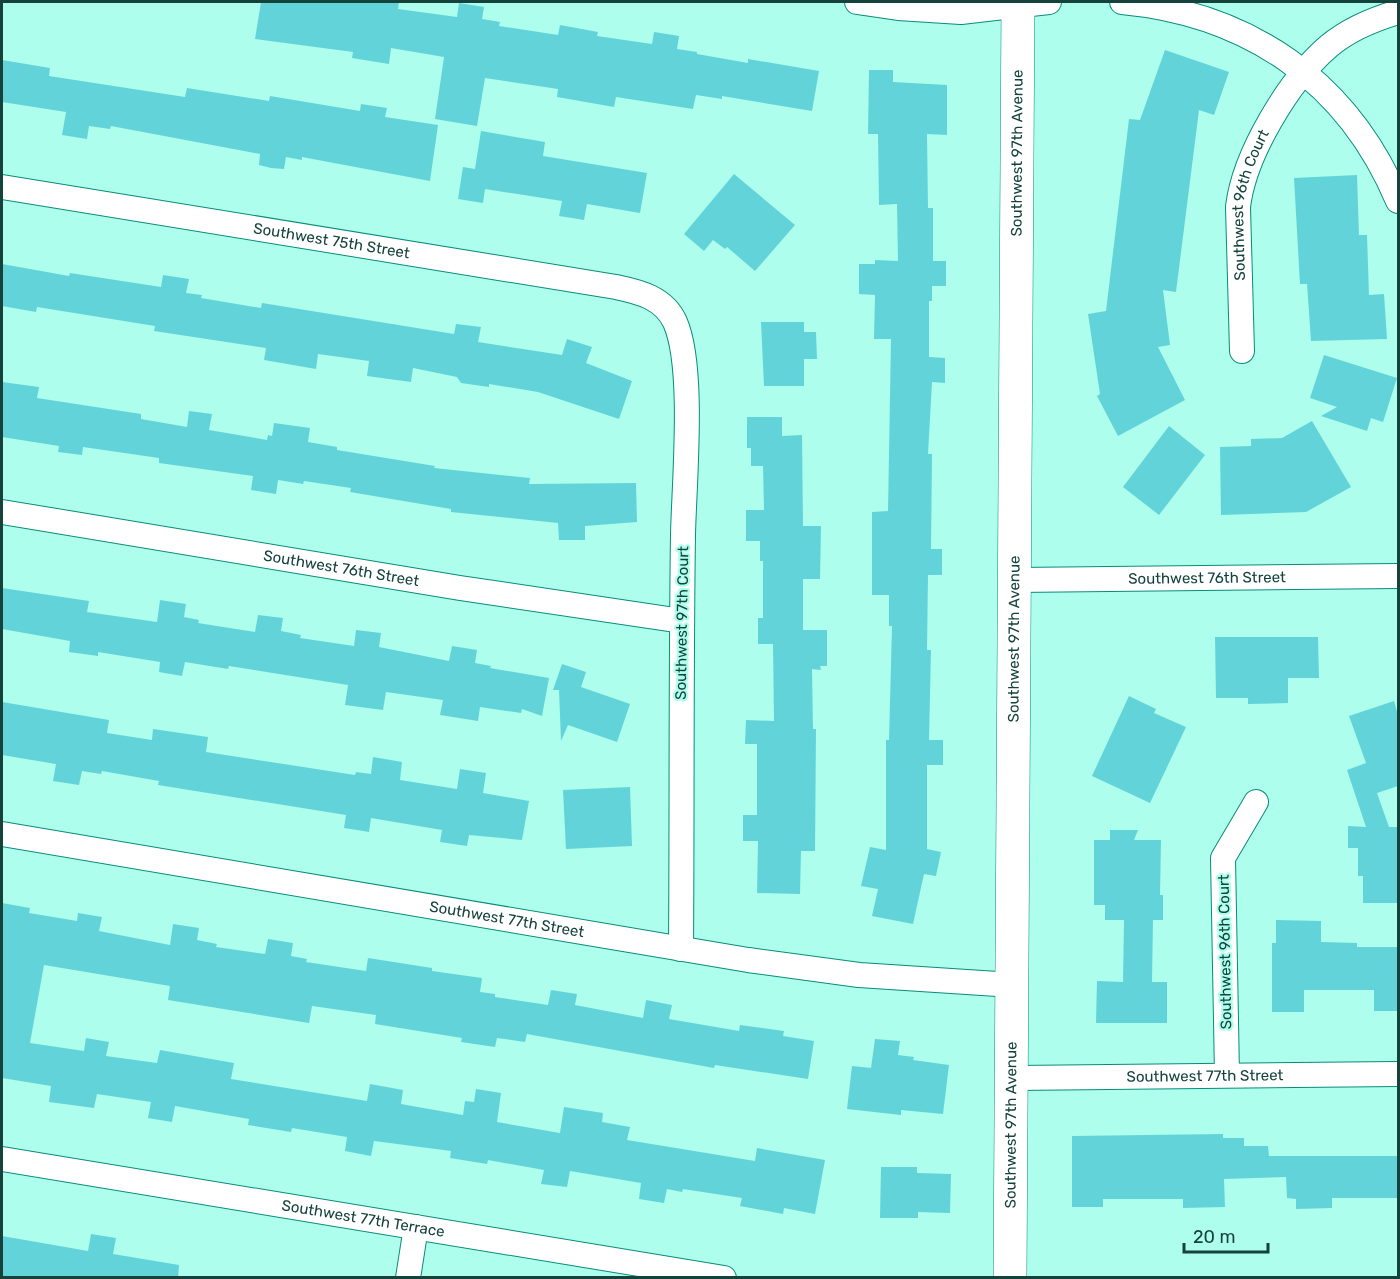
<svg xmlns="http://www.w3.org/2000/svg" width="1400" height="1279" viewBox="0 0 1400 1279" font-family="Rubik,sans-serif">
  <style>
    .building { fill: #62d4d9 }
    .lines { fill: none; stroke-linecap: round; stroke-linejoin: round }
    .street-casing { stroke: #088c7a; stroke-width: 26 }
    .secondary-casing { stroke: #088c7a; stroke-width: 34 }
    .street { stroke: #fff; stroke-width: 24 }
    .secondary { stroke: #fff; stroke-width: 33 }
    .labels { text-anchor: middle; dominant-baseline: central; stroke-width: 4.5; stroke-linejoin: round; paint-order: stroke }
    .street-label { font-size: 15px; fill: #15433b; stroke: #adfeec }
  </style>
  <rect width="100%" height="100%" fill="#adfeec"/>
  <g class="building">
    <polygon points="261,2 399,2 398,9 457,17 459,3 484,7 482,19 500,22 499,26 558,35 560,25 598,32 597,36 652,44 654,32 679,36 677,49 697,52 697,54 748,63 748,59 819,71 812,111 722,96 722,99 696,95 693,109 616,97 614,107 557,97 558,89 485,78 477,126 435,119 444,57 391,48 389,64 352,58 353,52 255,39"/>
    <polygon points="1165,50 1229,72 1214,115 1199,110 1176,292 1163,290 1170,345 1158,347 1185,400 1118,436 1097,396 1100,394 1088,314 1106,311 1129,119 1140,120"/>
    <polygon points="2,60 50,68 49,76 185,97 187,88 269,101 270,96 360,111 361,104 387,108 385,117 438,125 430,181 302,157 302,160 286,157 284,169 271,168 259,165 260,154 111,126 110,129 89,126 87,139 62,135 66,112 2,102"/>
    <polygon points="869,70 893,70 893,82 947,85 947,135 927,134 928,208 933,208 933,261 946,261 946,286 932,286 932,301 929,301 929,357 945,358 945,383 932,382 928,454 932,454 931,549 942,549 942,575 928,575 927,650 931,650 929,740 943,740 943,765 927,765 927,849 941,852 936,876 924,874 913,924 872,916 878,889 861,886 870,847 886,850 886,740 889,740 892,626 889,626 889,595 872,595 872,512 888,511 891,339 874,339 875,295 859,294 859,264 875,264 875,260 898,261 897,204 879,205 878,134 868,134"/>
    <polygon points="481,131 545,142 543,156 647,173 640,213 587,204 584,220 572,218 559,216 562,201 485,189 483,203 458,199 463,167 475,169"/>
    <polygon points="734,174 795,225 755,271 727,247 725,249 713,240 704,251 684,234"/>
    <polygon points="1357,175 1359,235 1367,235 1369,295 1384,294 1387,339 1311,341 1307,284 1300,284 1294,178"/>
    <polygon points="2,264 69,276 70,273 161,287 163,275 189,279 186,293 202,295 201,298 261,308 262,303 454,334 456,324 481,327 478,342 562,355 567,339 592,347 586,363 632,381 619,419 538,392 489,384 489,387 461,383 457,377 413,368 411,382 367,376 369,361 318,354 316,369 264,360 266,348 154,331 155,326 37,307 36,312 2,306"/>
    <polygon points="761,322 804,322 804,332 816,332 817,359 804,359 804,386 764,386"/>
    <polygon points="1324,355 1397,378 1383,422 1371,418 1367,431 1321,416 1337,407 1310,398"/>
    <polygon points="2,382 39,387 37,398 141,414 141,419 187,427 189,411 212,414 209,430 267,440 268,435 272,436 274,423 310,428 308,442 337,447 337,450 435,466 434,468 530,478 529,484 636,483 637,522 585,526 585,540 559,540 558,523 451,512 451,509 350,492 351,488 304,481 303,484 278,480 276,494 251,490 253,476 159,463 159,458 83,447 82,455 58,452 59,446 2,437"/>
    <polygon points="747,417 782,417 782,436 802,435 803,526 821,526 820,579 803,579 803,630 827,630 827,666 820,666 821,670 812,669 813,729 816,729 815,851 801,851 800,894 757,893 758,841 743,841 743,815 757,815 757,744 745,744 746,720 774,721 773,644 758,644 758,618 763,618 763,561 760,561 760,541 746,541 746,510 764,510 763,466 751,466 751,448 747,448"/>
    <polygon points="1312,421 1351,487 1306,512 1221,515 1220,447 1251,446 1251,439 1282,438"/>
    <polygon points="1169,426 1205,455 1159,515 1123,487"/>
    <polygon points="2,588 89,601 87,612 157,622 160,600 186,604 184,617 199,620 198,623 255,632 258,615 283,618 281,631 301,635 300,638 354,646 356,630 381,633 379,647 449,661 452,646 477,650 475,663 491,666 490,668 549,678 542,716 522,709 521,713 480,707 478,721 440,715 443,700 386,692 383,710 345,705 348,685 229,666 228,669 185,662 182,676 159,672 160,662 98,652 98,656 69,652 70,641 2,629"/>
    <polygon points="1215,637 1318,637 1319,678 1288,678 1288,703 1248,704 1248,698 1216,698"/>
    <polygon points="562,664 586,672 581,687 630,704 617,742 568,725 561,741 559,690 553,690"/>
    <polygon points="1129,696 1156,709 1154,713 1186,727 1150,803 1092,776"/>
    <polygon points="1394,701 1398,715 1398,786 1377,793 1389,827 1398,827 1398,903 1363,903 1363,876 1358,876 1358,848 1348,848 1348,826 1366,827 1347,770 1366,763 1349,716"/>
    <polygon points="2,702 109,720 107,733 152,740 153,729 208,737 206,752 355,775 356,772 371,774 373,757 402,762 400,780 457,789 460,769 486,773 483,793 529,801 522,840 469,835 467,846 440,842 442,830 371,818 369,832 357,830 344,828 346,815 158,785 159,781 102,771 101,774 82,771 79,785 53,781 56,764 2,755"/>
    <polygon points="630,787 632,846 566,849 563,790"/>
    <polygon points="1110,830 1138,830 1134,840 1161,840 1160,895 1163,895 1163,920 1153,920 1152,982 1167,982 1167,1023 1096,1023 1097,981 1123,982 1124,920 1105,920 1105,905 1094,905 1094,840 1110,840"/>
    <polygon points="2,903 30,908 29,913 77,921 78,913 102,917 99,931 170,945 173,924 199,928 197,940 217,944 216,947 265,954 268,939 293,943 291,956 307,959 306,962 366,971 368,958 432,968 432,971 482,978 480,992 495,994 495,997 548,1005 551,990 577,994 575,1005 643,1018 646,1000 672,1005 669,1019 739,1031 740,1025 784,1031 783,1036 814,1041 808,1079 715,1065 714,1068 527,1034 525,1042 497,1038 495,1047 461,1042 462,1038 375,1024 376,1015 312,1006 309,1023 168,1000 170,986 44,965 30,1043 84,1051 86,1038 109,1042 106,1056 157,1063 160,1050 234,1063 231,1079 367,1101 370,1084 403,1090 401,1104 463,1115 465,1101 474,1102 476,1089 501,1093 497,1122 560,1133 564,1107 603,1113 602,1122 630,1127 627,1140 755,1161 757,1148 825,1160 815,1214 784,1208 783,1214 740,1206 742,1198 683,1189 682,1192 667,1189 664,1203 639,1199 641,1183 570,1171 567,1187 541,1184 544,1170 488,1160 487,1164 450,1158 451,1151 374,1141 371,1156 345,1151 347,1137 292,1128 291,1132 248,1125 249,1119 175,1106 172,1122 148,1118 151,1102 97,1094 94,1108 49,1102 51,1086 2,1078"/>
    <polygon points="1276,920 1321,921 1321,942 1357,943 1357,947 1398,947 1398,1011 1374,1011 1374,990 1304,990 1304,1012 1272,1012 1272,943 1276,943"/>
    <polygon points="875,1039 900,1041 898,1055 914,1057 913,1060 949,1065 943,1114 901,1110 901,1115 847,1109 852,1066 871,1068"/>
    <polygon points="1223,1134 1223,1138 1244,1138 1244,1146 1268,1146 1269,1156 1398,1156 1398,1198 1332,1198 1332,1208 1296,1209 1296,1199 1287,1198 1286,1177 1224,1179 1225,1207 1183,1208 1183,1199 1103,1199 1103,1207 1072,1207 1072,1136"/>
    <polygon points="881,1167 917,1167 917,1173 951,1174 950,1213 918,1212 918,1218 880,1218"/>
    <polygon points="91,1234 116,1238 113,1254 179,1265 178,1278 2,1278 2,1236 88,1251"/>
  </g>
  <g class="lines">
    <g class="street-casing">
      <g id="street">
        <polyline points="857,2 898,8 961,12 1049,2"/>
        <path d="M1122,2C1250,14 1348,82 1398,201"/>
        <path id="s1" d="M2,187L616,287C640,292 664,298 675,322C695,367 684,483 683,535C681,673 682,811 681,949"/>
        <path id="s2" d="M1242,351L1238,207C1244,155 1289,80 1329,46C1348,30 1374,19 1398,12"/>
        <path id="s3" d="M2,512L460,588L682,621"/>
        <path id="s4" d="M1015,580L1398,576"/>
        <path id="s5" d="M2,834L748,960L859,975L1013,985"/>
        <polyline points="1227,1075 1223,858 1256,802"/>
        <path id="s6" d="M1013,1078L1398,1074"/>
        <path id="s7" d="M2,1159L724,1278"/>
        <polyline points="408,1278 416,1227"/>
      </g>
    </g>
    <g class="secondary-casing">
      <g id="secondary">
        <path id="s8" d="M1010,1278L1018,2"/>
      </g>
    </g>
    <use href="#street" class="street"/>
    <use href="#secondary" class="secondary"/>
  </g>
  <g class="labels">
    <g class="street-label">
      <text stroke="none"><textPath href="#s8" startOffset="1125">Southwest 97th Avenue</textPath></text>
      <text stroke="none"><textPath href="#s2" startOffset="148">Southwest 96th Court</textPath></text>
      <text stroke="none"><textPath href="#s1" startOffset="334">Southwest 75th Street</textPath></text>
      <text stroke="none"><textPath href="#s3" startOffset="344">Southwest 76th Street</textPath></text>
      <text stroke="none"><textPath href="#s4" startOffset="192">Southwest 76th Street</textPath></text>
      <text transform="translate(682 623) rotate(-89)">Southwest 97th Court</text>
      <text stroke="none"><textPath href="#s8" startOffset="639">Southwest 97th Avenue</textPath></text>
      <text stroke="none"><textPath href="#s5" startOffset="512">Southwest 77th Street</textPath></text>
      <text transform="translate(1225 952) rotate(-91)">Southwest 96th Court</text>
      <text stroke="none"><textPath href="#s6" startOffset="192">Southwest 77th Street</textPath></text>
      <text stroke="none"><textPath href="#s8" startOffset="153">Southwest 97th Avenue</textPath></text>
      <text stroke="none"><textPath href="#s7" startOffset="366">Southwest 77th Terrace</textPath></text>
    </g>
  </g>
  <rect width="1400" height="1279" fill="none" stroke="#15433b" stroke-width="6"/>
  <path d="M1184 1243v9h84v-9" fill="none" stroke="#15433b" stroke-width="3"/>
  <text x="1193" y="1243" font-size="18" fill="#15433b" stroke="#adfeec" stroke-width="4.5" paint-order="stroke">20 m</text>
</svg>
